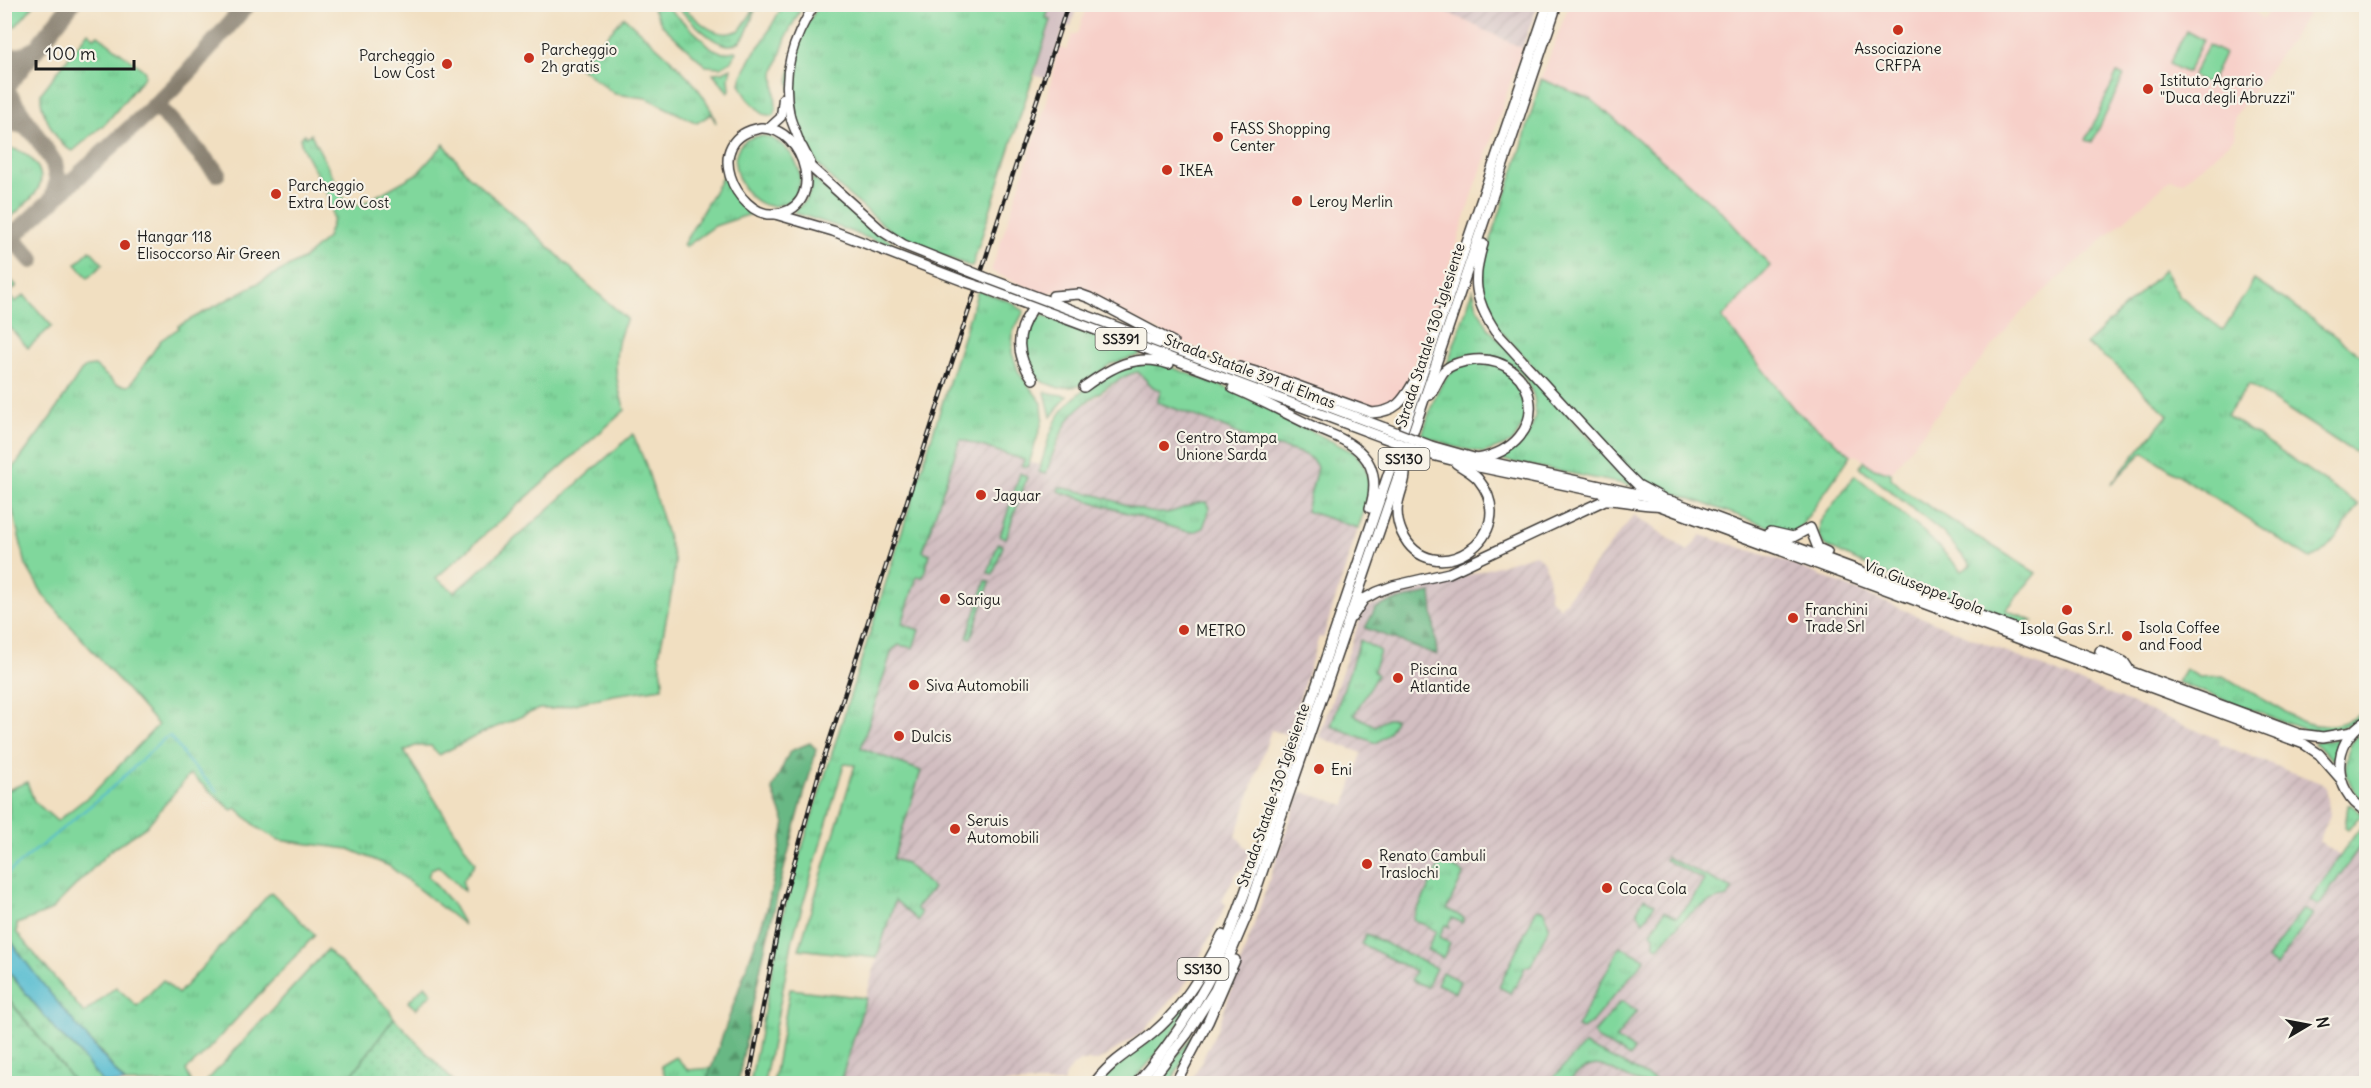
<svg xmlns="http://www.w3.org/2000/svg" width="2371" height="1088" viewBox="0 0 2371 1088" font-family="Delius,sans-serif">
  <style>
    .built { fill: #f7d0c9 }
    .industrial { fill: url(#industrial-furrows) }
    .railway { fill: #d2bec1 }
    .grass { fill: url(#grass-tufts); stroke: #4e7a5c; stroke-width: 1.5 }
    .forest { fill: url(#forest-firs); stroke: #426a50; stroke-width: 1.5 }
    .wetland { fill: url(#wetland-marsh); stroke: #4e7a5c; stroke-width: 1.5 }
    .garden { fill: url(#garden-dots); stroke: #4e7a5c; stroke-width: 1.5 }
    .pitch { fill: #80d79c; stroke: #4e7a5c; stroke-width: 1.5 }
    .water { fill: #53bbd0; stroke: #386c76; stroke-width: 1.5 }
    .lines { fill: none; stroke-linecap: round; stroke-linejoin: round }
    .stream { stroke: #53bbd0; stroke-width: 2 }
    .taxiway { stroke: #867e6e; stroke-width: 18 }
    .secondary-casing { stroke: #3c3935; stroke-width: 11 }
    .primary-casing { stroke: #3c3935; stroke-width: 12 }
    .trunk-casing { stroke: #3c3935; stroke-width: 12 }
    .secondary { stroke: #fff; stroke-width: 8 }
    .primary { stroke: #fff; stroke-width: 9 }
    .trunk { stroke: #fff; stroke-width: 9 }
    .rail-casing { stroke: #1c1c1c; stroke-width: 4.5 }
    .rail { stroke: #f7f3e8; stroke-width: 2; stroke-dasharray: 7; stroke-linecap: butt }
    .trunk-bridge-casing { stroke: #3c3935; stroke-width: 12; stroke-linecap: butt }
    .trunk-bridge { stroke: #fff; stroke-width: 9 }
    .poi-dot { fill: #c8321e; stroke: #f7f3e8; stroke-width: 2 }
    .labels { text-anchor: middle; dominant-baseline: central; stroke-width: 4.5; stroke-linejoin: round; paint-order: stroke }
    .shield { fill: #f7f3e8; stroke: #5e5c59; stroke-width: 1.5 }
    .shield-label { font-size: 14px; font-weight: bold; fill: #1c1c1c }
    .poi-label { font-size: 15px; fill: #1c1c1c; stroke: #f7f3e8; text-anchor: start }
    .street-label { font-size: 15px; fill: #1c1c1c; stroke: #f7f3e8 }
  </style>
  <defs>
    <pattern id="industrial-furrows" width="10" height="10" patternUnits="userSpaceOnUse" patternTransform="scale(1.5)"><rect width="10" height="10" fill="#d2bec1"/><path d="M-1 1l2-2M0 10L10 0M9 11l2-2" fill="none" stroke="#b4a3a5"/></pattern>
    <pattern id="grass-tufts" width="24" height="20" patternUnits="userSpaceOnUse" patternTransform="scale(1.5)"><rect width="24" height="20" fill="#80d79c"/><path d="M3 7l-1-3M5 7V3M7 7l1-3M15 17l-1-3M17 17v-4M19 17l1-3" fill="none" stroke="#6eb886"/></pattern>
    <pattern id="forest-firs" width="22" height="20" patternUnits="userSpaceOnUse" patternTransform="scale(1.5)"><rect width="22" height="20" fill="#68b884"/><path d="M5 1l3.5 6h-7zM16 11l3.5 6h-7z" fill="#55956b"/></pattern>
    <pattern id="wetland-marsh" width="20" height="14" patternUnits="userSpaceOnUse" patternTransform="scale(1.5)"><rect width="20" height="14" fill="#80d79c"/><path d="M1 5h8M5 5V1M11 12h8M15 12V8" fill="none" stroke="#6eb886"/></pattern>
    <pattern id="garden-dots" width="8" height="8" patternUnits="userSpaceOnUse" patternTransform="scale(1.5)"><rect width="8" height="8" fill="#80d79c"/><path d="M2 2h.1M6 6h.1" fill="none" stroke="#6eb886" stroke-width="1.8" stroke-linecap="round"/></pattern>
  </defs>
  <rect width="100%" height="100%" fill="#f7f3e8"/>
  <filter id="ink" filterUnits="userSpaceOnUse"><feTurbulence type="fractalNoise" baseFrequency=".0167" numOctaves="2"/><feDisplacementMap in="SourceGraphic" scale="12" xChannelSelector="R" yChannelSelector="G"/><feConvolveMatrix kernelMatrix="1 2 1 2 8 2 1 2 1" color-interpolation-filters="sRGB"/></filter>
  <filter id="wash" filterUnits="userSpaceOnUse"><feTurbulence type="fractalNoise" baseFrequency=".008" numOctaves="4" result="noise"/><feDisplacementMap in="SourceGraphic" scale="24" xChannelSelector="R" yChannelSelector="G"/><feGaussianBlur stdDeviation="1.35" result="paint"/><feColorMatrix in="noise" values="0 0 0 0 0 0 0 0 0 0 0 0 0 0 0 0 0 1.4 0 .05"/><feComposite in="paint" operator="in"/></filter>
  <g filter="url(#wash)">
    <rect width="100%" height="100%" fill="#f1dfc1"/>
    <g class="built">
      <polygon points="2245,4 2263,19 2273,5 2314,5 2294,35 2235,116 2234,139 2183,182 2171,179 2025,308 1963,381 1891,473 1871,467 1858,456 1851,455 1794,409 1721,318 1770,266 1722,212 1592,101 1541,79 1569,5"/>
      <polygon points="1087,5 1432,5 1522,48 1424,340 1402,392 1390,404 1378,409 1368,408 1218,357 1172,338 1077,290 1061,290 1044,295 991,271 1046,105 1058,48 1067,50 1072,35 1078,33"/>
    </g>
    <g class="industrial">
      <polygon points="1432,5 1538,5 1522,48"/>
      <polygon points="1146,372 1346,459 1358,528 1323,638 1319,637 1288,735 1271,730 1236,836 1250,852 1244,868 1236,874 1222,900 1226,905 1188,980 1143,1032 1098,1061 1080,1061 1072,1067 1065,1076 1063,1083 840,1084 895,899 916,908 893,859 861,749 892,650 899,645 913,648 919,631 902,624 918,575 923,577 930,554 923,551 960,439 1048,468 1068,421 1076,411 1127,375"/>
      <polygon points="1634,515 1688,551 1701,535 1790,563 2220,740 2219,744 2326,785 2330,815 2319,841 2348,862 2366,837 2366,1083 1190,1084 1218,1028 1300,791 1345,805 1362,753 1319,737 1364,608 1535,554 1543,561 1548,574 1550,598 1560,608"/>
    </g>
    <polygon class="railway" points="1050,5 1077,5 1071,26 1065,25 1047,79 1034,75 1051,20 1046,18"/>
    <g class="grass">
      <polygon points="4,5 5,4 34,5 17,25 5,31"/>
      <polygon points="651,5 665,5 712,48 723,53 735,51 737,52 731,61 721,67 706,66 662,25"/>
      <path d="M675,5H681C698,20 715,42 740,30L757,5C753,14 750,26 745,35C727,65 691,19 675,5Z"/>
      <polygon points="783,5 803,5 787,35 774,73 776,108 775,113 772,116 763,114 748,99 740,84 742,76 755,51 763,41"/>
      <polygon points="819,5 1050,5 1046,18 1051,20 972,267 912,244 887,228 839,187 807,152 801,140 791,103 789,76 803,30"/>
      <path d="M624,17C655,47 704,81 716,123L711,114L697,123L646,98L615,94L574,63L591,53Z"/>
      <path d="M88,32L94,37L98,35L145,71V76L107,122L73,151C57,146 39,109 41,93Z"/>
      <polygon points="731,68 729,78 730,90 728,92 713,73 723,72"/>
      <polygon points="2117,73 2124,76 2092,143 2086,140"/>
      <path d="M1541,79L1592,100L1722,212L1770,266L1722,318L1794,409L1851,455L1797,532L1787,533L1638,480L1495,325C1484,302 1480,292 1482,267L1522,146Z"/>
      <path d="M305,134L306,137L311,134L346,202H354L359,206L418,173L444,144L467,174L540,238L586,283L627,319C611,349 614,379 625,410L436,578L455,592L633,434L646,465L675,562L672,590L659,655L663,679L662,688L613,695L552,709H539L482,733L439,755L431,746H415L404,751L475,863L463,881L464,891L438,866L431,869L428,876L452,904L464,925L389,866L349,849L279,840L259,829L236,808L232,810L190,774L146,827L111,850L50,911L17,924V933L84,1013L116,987L137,1006L163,980L178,994L271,892L315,935L200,1058L186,1070L192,1083H125L100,1051L74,1024L26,963L5,931L4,818L9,813L8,790L27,782L34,801L57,821L94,792L158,725L44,596L26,565L5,479L51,417L81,371L86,367L95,366L116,384L128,386L131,384L161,340L179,328L178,326L303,259L327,238L333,220L332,208L328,195L302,147L300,138Z"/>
      <path d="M763,136C791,139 818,187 785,203C745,223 708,137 763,136Z"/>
      <path d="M4,148C17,148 26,152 34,162C55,187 22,206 5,222Z"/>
      <polygon points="723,176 725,176 738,198 751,212 751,214 715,226 685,247 683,245"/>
      <path d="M812,177L865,223L905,252L833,225L795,213L794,211C806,202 812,193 812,177Z"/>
      <polygon points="90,250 103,264 88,278 76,264"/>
      <path d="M2164,270L2180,297L2223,330L2254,280L2290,303L2366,359V458L2349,449L2249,384L2227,415L2359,505C2348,520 2328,554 2310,559L2143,452L2110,485L2168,415L2114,364L2086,344Z"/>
      <polygon points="10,279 17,286 8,294 15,302 24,295 52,326 28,348 5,322 5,284"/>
      <polygon points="978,290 1011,302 1024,311 1013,332 1012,353 1019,373 1042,403 1043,419 1028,467 1022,466 1024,460 960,439 923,551 930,554 923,577 917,576 902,624 919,630 913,648 899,645 892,650 861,748 921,771 893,859 906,863 933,888 916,908 921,913 918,921 895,900 877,958 799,949 855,765 844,764 793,938 764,1083 750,1084 783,914 802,848"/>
      <path d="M1473,290L1477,307L1489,329L1632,484L1629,485L1497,459C1580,422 1511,322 1447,365Z"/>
      <polygon points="1033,313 1046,316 1140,352 1141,355 1111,364 1079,386 1059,388 1043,382 1028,369 1020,339"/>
      <path d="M1471,362L1494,364L1513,376L1520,385L1525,397L1526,420L1512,443L1483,453L1455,447L1422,435C1432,406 1437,372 1471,362Z"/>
      <path d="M1135,363L1163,364L1227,388L1355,453C1378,477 1368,501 1358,528L1306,511L1317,468C1313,453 1289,450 1276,446L1273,450L1219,425L1157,402L1161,390L1153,387L1138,372C1124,373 1078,406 1070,418C1059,434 1052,456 1046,474L1039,472C1044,455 1048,435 1057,419C1072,392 1107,373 1135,363Z"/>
      <polygon points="1045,392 1067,396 1051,417"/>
      <polygon points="1864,461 1871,467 1891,473 1891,478 1906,492 2036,573 2006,610 2033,621 2019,624 1880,572 1824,545 1819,535 1820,522 1855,475 1925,533 1962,571 1971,565 1943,533 1860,467"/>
      <polygon points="1020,473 1027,477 1006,538 1000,536"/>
      <path d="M1059,487C1072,490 1084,492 1096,495C1119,501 1142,514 1165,513C1180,512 1192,501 1206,502L1210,508L1203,528L1194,532L1184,531L1058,491Z"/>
      <polygon points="998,543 1003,546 993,574 988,573"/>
      <polygon points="986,580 990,582 971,638 967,637"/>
      <path d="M1360,640L1380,651L1373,671L1377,675L1354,715L1375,726L1387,719H1395C1392,731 1386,736 1376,743L1331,726Z"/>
      <path d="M2185,669L2199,677L2223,676L2301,721C2324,730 2348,725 2366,709V716C2346,727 2329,734 2305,730L2177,682Z"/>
      <path d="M2366,728V803C2341,785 2338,746 2366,728Z"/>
      <polygon points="2338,740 2341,743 2334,761 2314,743 2317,741"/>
      <polygon points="2351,804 2363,815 2357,819 2348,830 2345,828 2348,805"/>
      <polygon points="2366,823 2366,837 2319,906 2310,900 2356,833"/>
      <path d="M1666,857L1733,889L1727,897C1695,902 1679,924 1659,947L1654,945V936L1651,933L1664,911L1677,917L1690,903L1704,880L1665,860Z"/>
      <polygon points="1441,862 1464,873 1447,909 1464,918 1462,923 1452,918 1448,925 1450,927 1445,925 1439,938 1450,943 1443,958 1427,950 1436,931 1413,919"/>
      <polygon points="1644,898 1655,904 1643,922 1637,911"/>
      <polygon points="1542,909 1545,912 1549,927 1531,965 1525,967 1516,987 1514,986 1510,993 1499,987 1536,910"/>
      <polygon points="2303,909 2313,914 2276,966 2267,959"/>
      <polygon points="1366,934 1436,968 1427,987 1411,980 1415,971 1361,944"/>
      <polygon points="1620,946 1645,959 1591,1023 1583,1029 1577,1027"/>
      <polygon points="327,950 388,1008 394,1018 346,1083 204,1084"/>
      <polygon points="4,967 59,1034 76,1049 103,1083 75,1083 5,994"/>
      <polygon points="1442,972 1460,981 1455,992 1437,984"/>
      <polygon points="790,989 866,998 840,1083 773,1083"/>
      <path d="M1196,991C1192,1014 1148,1065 1131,1083L1099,1084L1109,1071L1169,1026Z"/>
      <polygon points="1623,1001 1637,1011 1615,1039 1634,1049 1630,1057 1597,1039 1594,1033 1620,1002"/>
      <polygon points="1201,1024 1171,1083 1155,1084"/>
      <path d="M1584,1045H1585L1661,1083C1653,1084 1644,1085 1637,1082C1605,1070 1597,1051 1567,1083H1548Z"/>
      <polygon points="676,1057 688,1070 712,1068 706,1083 669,1084 661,1066"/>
    </g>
    <g class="forest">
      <polygon points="1431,593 1437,655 1365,628 1375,609 1390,602"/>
      <path d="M810,743L816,749L814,759C783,866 757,973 738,1083H706L767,909L785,823L772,789L790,751Z"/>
    </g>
    <polygon class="wetland" points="4,994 75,1083 5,1083"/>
    <polygon class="garden" points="394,1018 455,1083 346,1083"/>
    <g class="pitch">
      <polygon points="2186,31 2203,40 2187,73 2169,64"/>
      <polygon points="2208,45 2224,53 2209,85 2192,76"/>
      <polygon points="425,985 432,993 416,1009 408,1002"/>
    </g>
    <path class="water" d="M4,931C40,985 84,1033 125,1083H103L76,1049L59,1034L5,967Z"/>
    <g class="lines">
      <polyline class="stream" points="4,876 106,793 165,738 170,736 188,761 218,792"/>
      <g class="taxiway">
        <polyline points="4,58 23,56 36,49"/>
        <polyline points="4,87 54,163 58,181 52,201"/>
        <polyline points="4,90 71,4"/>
        <polyline points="156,105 217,173"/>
        <polyline points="4,121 23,125 33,132"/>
        <polyline points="12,237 32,260"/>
        <polyline points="4,244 156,105 187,74 247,4"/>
      </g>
    </g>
  </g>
  <g filter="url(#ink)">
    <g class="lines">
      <g class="secondary-casing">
        <g id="secondary">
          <polyline points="769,128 781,117 783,98"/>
          <path d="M802,151C800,139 793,128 790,116C781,74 792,40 815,4"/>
        </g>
      </g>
      <g class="primary-casing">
        <g id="primary">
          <path d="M761,128C806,126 829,211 773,214C737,217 699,138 761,128Z"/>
          <polyline points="1481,460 1674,502 2299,734 2323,737 2352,732"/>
          <polyline points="1479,467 1633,499"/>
          <polyline points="1655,504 2304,744 2319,754 2340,778"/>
          <polyline points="1771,532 1793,537 1810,528 1818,548 1827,552"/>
          <polyline points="2100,651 2124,662 2128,668"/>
          <path d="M2366,721C2331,741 2331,791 2366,811"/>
        </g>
      </g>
      <g class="trunk-casing">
        <g id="trunk">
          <polyline points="802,147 810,163"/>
          <polyline points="804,161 882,231 904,245 969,271"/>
          <polyline points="775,214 833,231 966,282"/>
          <path d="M1483,244C1472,279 1474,299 1495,331L1623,470L1638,485L1662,498"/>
          <polyline points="984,277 1385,428"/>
          <polyline points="981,287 1382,437"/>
          <polyline points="1053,296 1079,294 1090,298 1173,342"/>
          <path d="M1031,311C1015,334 1016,356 1033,379"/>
          <path d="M1239,367L1276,378L1372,413C1400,411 1404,398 1417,377"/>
          <path d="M1084,387C1110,368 1136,352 1169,364"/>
          <path d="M1233,388C1261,400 1287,414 1314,427C1330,434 1351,441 1363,455C1376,469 1376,490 1370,508"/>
          <path d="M1430,395C1435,388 1439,377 1444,371C1451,364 1464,361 1474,360C1539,355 1557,445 1477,459"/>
          <polyline points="1431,446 1481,460"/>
          <polyline points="1428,454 1479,467"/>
          <path d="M1403,462C1412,486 1387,499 1402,533C1431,595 1525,537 1478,479C1472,472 1463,468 1456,463"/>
          <path d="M1352,617L1364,599L1377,592L1393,586L1449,573L1605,500C1624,499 1642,507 1661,505"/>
          <path d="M1094,1084C1110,1061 1133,1050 1153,1033C1183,1008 1205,970 1222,935"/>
          <path d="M1136,1084C1163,1053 1186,1021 1206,985C1230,940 1245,890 1263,843L1548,4"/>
          <polyline points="1148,1084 1187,1034 1215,990 1248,913 1403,462 1557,4"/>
          <polyline points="1175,1084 1208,1022 1235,960"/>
        </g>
      </g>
      <use href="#secondary" class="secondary"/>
      <use href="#primary" class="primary"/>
      <use href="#trunk" class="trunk"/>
      <g class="rail-casing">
        <polyline id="rail" points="748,1084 783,903 819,773 1068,4"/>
      </g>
      <use href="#rail" class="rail"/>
      <g class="trunk-bridge-casing">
        <g id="trunk-bridge">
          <polyline points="969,271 984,277"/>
          <polyline points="966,282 981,287"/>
          <polyline points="1385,428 1431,446"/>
          <polyline points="1382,437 1428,454"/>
        </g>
      </g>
      <use href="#trunk-bridge" class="trunk-bridge"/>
    </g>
  </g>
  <g class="poi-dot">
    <circle cx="1898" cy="30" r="6"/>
    <circle cx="529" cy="58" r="6"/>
    <circle cx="447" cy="64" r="6"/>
    <circle cx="2148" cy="89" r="6"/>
    <circle cx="1218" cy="137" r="6"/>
    <circle cx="1167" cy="170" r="6"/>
    <circle cx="276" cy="194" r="6"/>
    <circle cx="1297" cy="201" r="6"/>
    <circle cx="125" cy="245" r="6"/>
    <circle cx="1164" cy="446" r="6"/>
    <circle cx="981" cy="495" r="6"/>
    <circle cx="945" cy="599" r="6"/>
    <circle cx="2067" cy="610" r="6"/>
    <circle cx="1793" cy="618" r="6"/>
    <circle cx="1184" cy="630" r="6"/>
    <circle cx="2127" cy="636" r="6"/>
    <circle cx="1398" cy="678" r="6"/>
    <circle cx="914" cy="685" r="6"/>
    <circle cx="899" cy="736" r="6"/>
    <circle cx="1319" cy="769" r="6"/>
    <circle cx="955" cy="829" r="6"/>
    <circle cx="1367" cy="864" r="6"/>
    <circle cx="1607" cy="888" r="6"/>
  </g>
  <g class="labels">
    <g class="shield">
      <rect x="1095.5" y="328" width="51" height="22" rx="4.5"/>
      <rect x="1378.5" y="448" width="51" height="22" rx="4.5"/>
      <rect x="1177.5" y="958" width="51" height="22" rx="4.5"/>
    </g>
    <g class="shield-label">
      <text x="1121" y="339">SS391</text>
      <text x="1404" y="459">SS130</text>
      <text x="1203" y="969">SS130</text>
    </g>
    <g class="poi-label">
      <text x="1898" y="48" text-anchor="middle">Associazione<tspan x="1898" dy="17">CRFPA</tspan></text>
      <text x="541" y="49">Parcheggio<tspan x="541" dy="17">2h gratis</tspan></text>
      <text x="435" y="55" text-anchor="end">Parcheggio<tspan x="435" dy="17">Low Cost</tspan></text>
      <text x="2160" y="80">Istituto Agrario<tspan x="2160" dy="17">"Duca degli Abruzzi"</tspan></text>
      <text x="1230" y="128">FASS Shopping<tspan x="1230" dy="17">Center</tspan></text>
      <text x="1179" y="170">IKEA</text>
      <text x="288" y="185">Parcheggio<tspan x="288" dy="17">Extra Low Cost</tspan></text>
      <text x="1309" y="201">Leroy Merlin</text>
      <text x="137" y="236">Hangar 118<tspan x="137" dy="17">Elisoccorso Air Green</tspan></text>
      <text x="1176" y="437">Centro Stampa<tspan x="1176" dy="17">Unione Sarda</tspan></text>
      <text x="993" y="495">Jaguar</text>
      <text x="957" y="599">Sarigu</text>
      <text x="1805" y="609">Franchini<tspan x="1805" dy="17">Trade Srl</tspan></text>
      <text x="2139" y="627">Isola Coffee<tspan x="2139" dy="17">and Food</tspan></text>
      <text x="2067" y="628" text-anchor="middle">Isola Gas S.r.l.</text>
      <text x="1196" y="630">METRO</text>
      <text x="1410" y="669">Piscina<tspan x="1410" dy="17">Atlantide</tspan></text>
      <text x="926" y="685">Siva Automobili</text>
      <text x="911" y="736">Dulcis</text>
      <text x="1331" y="769">Eni</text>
      <text x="967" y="820">Seruis<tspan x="967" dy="17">Automobili</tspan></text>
      <text x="1379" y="855">Renato Cambuli<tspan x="1379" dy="17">Traslochi</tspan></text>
      <text x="1619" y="888">Coca Cola</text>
    </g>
    <g class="street-label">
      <text transform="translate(1430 335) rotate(-72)">Strada Statale 130 Iglesiente</text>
      <text transform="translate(1250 371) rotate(21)">Strada Statale 391 di Elmas</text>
      <text transform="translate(1924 587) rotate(21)">Via Giuseppe Igola</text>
      <text transform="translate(1273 795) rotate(-71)">Strada Statale 130 Iglesiente</text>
    </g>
  </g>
  <rect width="2371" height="1088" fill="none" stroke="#f7f3e8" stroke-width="24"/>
  <g transform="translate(2308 1025) rotate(80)" stroke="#f7f3e8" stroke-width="4.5" paint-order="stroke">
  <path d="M0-4.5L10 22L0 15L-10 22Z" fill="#1c1c1c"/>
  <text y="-9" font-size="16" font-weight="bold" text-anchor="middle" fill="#1c1c1c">N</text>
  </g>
  <path d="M36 60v9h98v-9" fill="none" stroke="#1c1c1c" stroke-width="3"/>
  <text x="45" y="60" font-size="18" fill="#1c1c1c" stroke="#f7f3e8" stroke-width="4.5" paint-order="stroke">100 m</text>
</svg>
